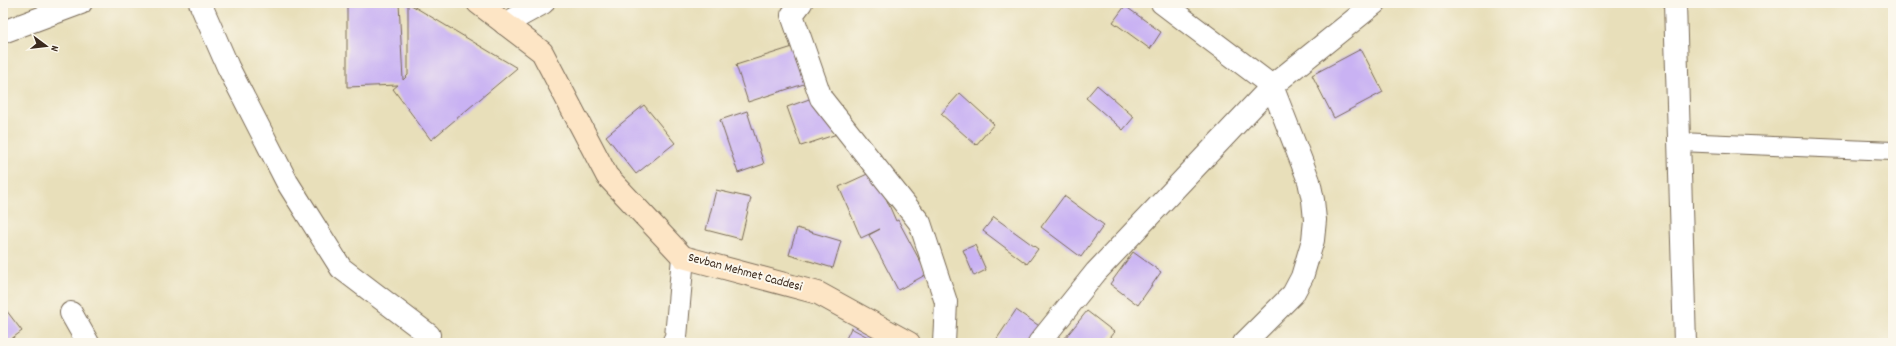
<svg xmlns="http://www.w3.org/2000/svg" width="1896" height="346" viewBox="0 0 1896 346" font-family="Dekko,sans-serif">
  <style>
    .building { fill: #c9b2f3 }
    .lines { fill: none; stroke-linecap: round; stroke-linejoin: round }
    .service-casing { stroke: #786955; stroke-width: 20 }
    .minor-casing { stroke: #786955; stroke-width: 24 }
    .tertiary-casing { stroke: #786955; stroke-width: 24 }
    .secondary-casing { stroke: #786955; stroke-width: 24 }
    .service { stroke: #fff; stroke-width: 18 }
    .minor { stroke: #fff; stroke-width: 22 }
    .tertiary { stroke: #fff; stroke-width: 22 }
    .secondary { stroke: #fde5c5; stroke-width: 22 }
    .labels { text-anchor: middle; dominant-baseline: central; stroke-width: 4; stroke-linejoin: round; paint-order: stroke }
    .street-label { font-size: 13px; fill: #3b2a1e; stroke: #fbf7ec }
  </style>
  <rect width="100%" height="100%" fill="#fbf7ec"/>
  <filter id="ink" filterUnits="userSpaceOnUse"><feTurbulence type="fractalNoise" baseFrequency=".025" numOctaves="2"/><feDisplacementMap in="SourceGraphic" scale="8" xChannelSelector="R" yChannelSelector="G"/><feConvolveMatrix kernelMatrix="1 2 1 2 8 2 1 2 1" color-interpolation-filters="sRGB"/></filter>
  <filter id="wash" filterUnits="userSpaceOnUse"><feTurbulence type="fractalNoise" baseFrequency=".012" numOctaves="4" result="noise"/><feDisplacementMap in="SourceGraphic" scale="16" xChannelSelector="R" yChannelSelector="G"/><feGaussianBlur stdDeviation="0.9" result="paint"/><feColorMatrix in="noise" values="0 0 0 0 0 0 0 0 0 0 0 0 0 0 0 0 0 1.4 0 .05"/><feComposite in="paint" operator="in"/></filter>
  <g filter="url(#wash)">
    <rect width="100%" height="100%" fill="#e8dfba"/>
    <g id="blocks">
      <g class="building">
        <polygon points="347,3 399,3 403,80 408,75 408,3 517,68 431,140 393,89 398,85 347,87"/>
        <polygon points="1125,6 1161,32 1150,49 1113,22"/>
        <polygon points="799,45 810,82 748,102 736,65"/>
        <polygon points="1361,49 1383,92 1334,118 1312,75"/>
        <polygon points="1097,85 1134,117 1123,130 1086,98"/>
        <polygon points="826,93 840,133 801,146 787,107"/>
        <polygon points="960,93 994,124 976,145 941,114"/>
        <polygon points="644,105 675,143 636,174 606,136"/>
        <polygon points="747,111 764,164 738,173 720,120"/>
        <polygon points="874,171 896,221 898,220 927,274 898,290 869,235 880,229 861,238 839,187"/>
        <polygon points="716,190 751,198 741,239 706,230"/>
        <polygon points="1064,196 1104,225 1081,257 1041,227"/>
        <polygon points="994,217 1038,249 1027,264 983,231"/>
        <polygon points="797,228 841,241 833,268 789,255"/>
        <polygon points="975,245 986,270 974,276 963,250"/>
        <polygon points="1133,252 1161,272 1138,305 1110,284"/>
        <polygon points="3,306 22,331 6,343 3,343"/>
        <polygon points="1016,310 1051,334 1045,343 994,343"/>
        <polygon points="1087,311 1114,332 1105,343 1061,343"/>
        <polygon points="851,328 879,343 844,343"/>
      </g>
    </g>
  </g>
  <g filter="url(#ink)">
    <use href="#blocks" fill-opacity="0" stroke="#786955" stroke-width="1"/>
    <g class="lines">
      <g class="service-casing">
        <polyline id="service" points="1679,142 1893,151"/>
      </g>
      <g class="minor-casing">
        <g id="minor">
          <polyline points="200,3 228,67 287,182 341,268 429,335"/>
          <polyline points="801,3 792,15 821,98 920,223 946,302 944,343"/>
          <polyline points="1162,3 1272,86 1309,181 1313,200 1315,220 1313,240 1302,277 1293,294 1244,343"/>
          <polyline points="1675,3 1685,343"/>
          <polyline points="71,313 88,343"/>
          <polyline points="673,343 676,337 683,257"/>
          <polyline points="1039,343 1096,272 1272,86 1375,3"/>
        </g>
      </g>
      <g class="tertiary-casing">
        <g id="tertiary">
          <polyline points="505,24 543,3"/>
          <polyline points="3,32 81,3"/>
        </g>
      </g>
      <g class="secondary-casing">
        <polyline id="secondary" points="478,3 542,52 607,176 683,257 818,293 909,343"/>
      </g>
      <use href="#service" class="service"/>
      <use href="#minor" class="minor"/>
      <use href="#tertiary" class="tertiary"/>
      <use href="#secondary" class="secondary"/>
    </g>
  </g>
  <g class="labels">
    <g class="street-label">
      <text transform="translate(745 273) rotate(15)">Sevban Mehmet Caddesi</text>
    </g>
  </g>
  <rect width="1896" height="346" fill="none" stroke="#fbf7ec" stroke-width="16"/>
  <g transform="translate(46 46) rotate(105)" stroke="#fbf7ec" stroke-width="3" paint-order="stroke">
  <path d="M0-3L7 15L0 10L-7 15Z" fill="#3b2a1e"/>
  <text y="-6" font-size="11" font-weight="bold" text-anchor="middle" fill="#3b2a1e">N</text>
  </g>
</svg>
